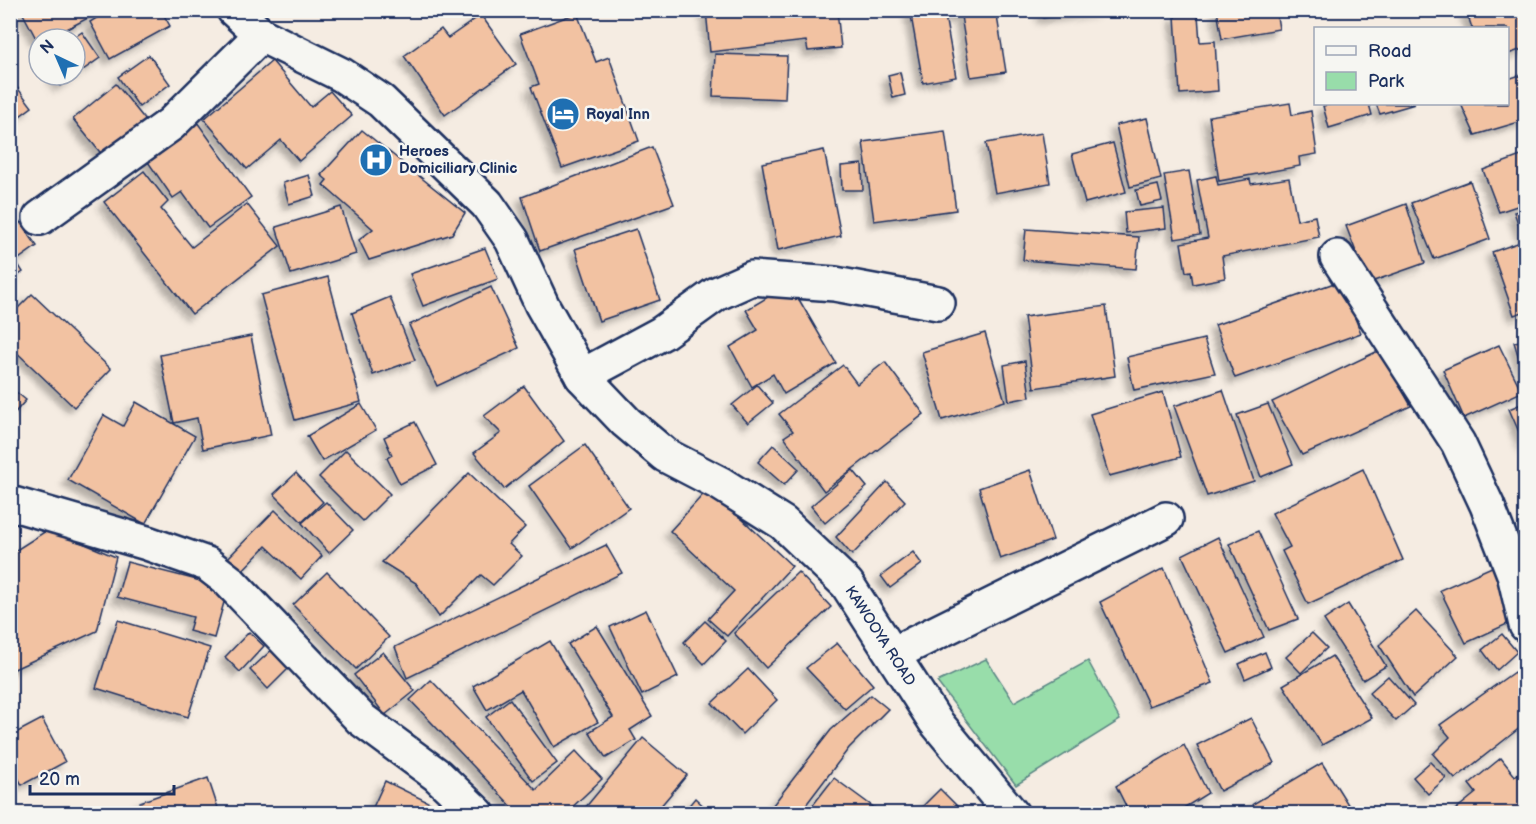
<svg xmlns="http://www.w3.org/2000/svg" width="1536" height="824" viewBox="0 0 1536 824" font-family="'Balsamiq Sans',sans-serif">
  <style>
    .green { fill: #98ddaa; stroke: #5a8684; stroke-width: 1.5 }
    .building { fill: #f2c2a2; stroke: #1b2f5e; stroke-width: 1.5; filter: url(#shadow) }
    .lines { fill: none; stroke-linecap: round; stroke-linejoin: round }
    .minor-casing { stroke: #1b2f5e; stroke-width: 38 }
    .minor { stroke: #f6f6f2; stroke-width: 33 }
    .labels { text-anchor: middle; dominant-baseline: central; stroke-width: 5; stroke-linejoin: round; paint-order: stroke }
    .poi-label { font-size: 15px; font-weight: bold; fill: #1b2f5e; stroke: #f6f6f2; text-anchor: start }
    .street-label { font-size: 15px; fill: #1b2f5e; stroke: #f6f6f2 }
  </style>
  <defs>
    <filter id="shadow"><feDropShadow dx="-5.5" dy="5.5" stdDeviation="3" flood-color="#0004"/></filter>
  </defs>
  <rect width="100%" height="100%" fill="#f5ece2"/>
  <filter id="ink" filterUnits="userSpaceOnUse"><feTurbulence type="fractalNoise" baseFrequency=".0167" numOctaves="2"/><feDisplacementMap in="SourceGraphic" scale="12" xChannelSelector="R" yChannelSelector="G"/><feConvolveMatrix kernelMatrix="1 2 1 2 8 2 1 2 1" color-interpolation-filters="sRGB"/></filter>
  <g filter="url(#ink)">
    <polygon class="green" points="986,659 1014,702 1088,661 1120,720 1016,785 937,682"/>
    <g class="building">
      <polygon points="21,10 103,10 48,39 39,39 39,44"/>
      <polygon points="109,10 161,10 170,26 110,59 90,22"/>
      <polygon points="706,10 837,10 841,48 808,51 806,41 710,52"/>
      <polygon points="910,10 944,10 956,77 923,83"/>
      <polygon points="947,10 996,10 1006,72 971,77 961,16 948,18"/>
      <polygon points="1042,10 1104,10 1043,18"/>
      <polygon points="1217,10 1276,10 1279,29 1222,39"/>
      <polygon points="1466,10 1523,10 1526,19 1526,48 1508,54 1508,28 1472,28"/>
      <polygon points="577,13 596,62 609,57 639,141 562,168 531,87 539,84 520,34"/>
      <polygon points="481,15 516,64 445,115 404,56 441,29 448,38"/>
      <polygon points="1198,15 1200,42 1215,41 1218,91 1180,94 1175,16"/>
      <polygon points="82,32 100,58 60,86 53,75 75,75 75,39 72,39"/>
      <polygon points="715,54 787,56 785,99 713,96"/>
      <polygon points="149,55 170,84 139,107 118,77"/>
      <polygon points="272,61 311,107 330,91 352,116 299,161 281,140 247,169 204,119"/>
      <polygon points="900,72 905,95 893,98 888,75"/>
      <polygon points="1526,73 1526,120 1475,135 1461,104 1508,104 1508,79"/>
      <polygon points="10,78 32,107 10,123"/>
      <polygon points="116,84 151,127 108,162 73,119"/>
      <polygon points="1290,103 1292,115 1311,111 1317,154 1299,157 1300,166 1219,181 1209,116"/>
      <polygon points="1332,104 1369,104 1372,115 1329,128 1323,106"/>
      <polygon points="1376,104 1415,104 1380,114"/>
      <polygon points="1147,118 1161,179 1130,187 1116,125"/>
      <polygon points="197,122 251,197 208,228 182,192 173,198 146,159"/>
      <polygon points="362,130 465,213 452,234 369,260 359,240 373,229 323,185 327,180 321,175"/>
      <polygon points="945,131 956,210 874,221 863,142"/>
      <polygon points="1042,133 1050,183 995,193 986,143"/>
      <polygon points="1113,143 1126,192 1085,203 1072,154"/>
      <polygon points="652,147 674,204 540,251 522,197"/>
      <polygon points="824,150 841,236 778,250 762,163"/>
      <polygon points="1526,154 1526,203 1499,212 1483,170"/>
      <polygon points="862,164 863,190 842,190 841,166"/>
      <polygon points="144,171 168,202 161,209 192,247 247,204 280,246 192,314 104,202"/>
      <polygon points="1189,171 1200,235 1175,239 1164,175"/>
      <polygon points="309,175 315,196 289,204 283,183"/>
      <polygon points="1216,176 1218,185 1250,179 1251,184 1289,178 1297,220 1315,216 1319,237 1222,256 1225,278 1193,284 1191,271 1186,272 1181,243 1208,238 1197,180"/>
      <polygon points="1470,181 1490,239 1434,259 1411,203"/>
      <polygon points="1158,185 1162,201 1140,206 1136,190"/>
      <polygon points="1406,204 1425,263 1368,283 1346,226"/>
      <polygon points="341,207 356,254 291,274 276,227"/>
      <polygon points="1164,208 1166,228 1126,233 1124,212"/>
      <polygon points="1526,209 1526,237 1523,237 1514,212"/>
      <polygon points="17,218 37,246 16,261 23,272 10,281 10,223"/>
      <polygon points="636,229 660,300 599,321 575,249"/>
      <polygon points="1026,229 1139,237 1136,269 1023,260"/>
      <polygon points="1526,240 1526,311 1514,315 1492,252"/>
      <polygon points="485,248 498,279 423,306 410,274"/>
      <polygon points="328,277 361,402 295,420 261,295"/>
      <polygon points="1340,281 1361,333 1235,378 1215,325"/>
      <polygon points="790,284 836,363 784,394 773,374 752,387 730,347 758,330 746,310"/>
      <polygon points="491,287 519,348 437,386 409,325"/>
      <polygon points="32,294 111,369 74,407 10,346 10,316"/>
      <polygon points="390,297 415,360 373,375 352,313"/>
      <polygon points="1106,306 1115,376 1034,388 1024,317"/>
      <polygon points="985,333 1005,401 942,420 922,352"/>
      <polygon points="251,336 271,435 203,449 197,418 174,423 160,355"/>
      <polygon points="1204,339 1215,373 1134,390 1127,357"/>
      <polygon points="1526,340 1526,381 1514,342"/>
      <polygon points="1499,345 1522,392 1464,418 1443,370"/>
      <polygon points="1380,350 1411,406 1302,455 1272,402"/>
      <polygon points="1025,361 1030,397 1009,401 1004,365"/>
      <polygon points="885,362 924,414 824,491 784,437 793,431 779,414 843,365 857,384"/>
      <polygon points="757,385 773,403 748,423 732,405"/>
      <polygon points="524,386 564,441 504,489 474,453 501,433 484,416"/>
      <polygon points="10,387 26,400 10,418"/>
      <polygon points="1223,390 1254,481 1207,496 1174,406"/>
      <polygon points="1163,392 1181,457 1109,476 1090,414"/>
      <polygon points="136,402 195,436 145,524 68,480 104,415 123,426"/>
      <polygon points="1526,402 1526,448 1509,409"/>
      <polygon points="361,404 376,430 322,461 307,436"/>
      <polygon points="1268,404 1293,464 1261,477 1237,415"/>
      <polygon points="415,422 437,465 400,484 387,458 392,455 384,437"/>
      <polygon points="585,445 629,508 572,548 529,486"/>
      <polygon points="773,445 799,469 784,485 758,462"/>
      <polygon points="346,450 390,494 363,521 319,477"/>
      <polygon points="1363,469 1403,560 1308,604 1282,551 1290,547 1272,513"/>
      <polygon points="853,470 867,487 825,523 811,506"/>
      <polygon points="1030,470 1053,540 1000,559 979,488"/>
      <polygon points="296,473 323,502 302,522 274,494"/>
      <polygon points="469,473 525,527 509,544 522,556 493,585 481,575 439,617 416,583 382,562"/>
      <polygon points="887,482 905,501 852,555 836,537"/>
      <polygon points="709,488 792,566 727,636 708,619 734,591 670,531"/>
      <polygon points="326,502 353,530 329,553 302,523"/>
      <polygon points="275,510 322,556 301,579 266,546 238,575 224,562"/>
      <polygon points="49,529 116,557 97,631 10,671 10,554"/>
      <polygon points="1258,531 1298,619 1269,630 1229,544"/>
      <polygon points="1218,537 1264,637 1228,653 1182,555"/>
      <polygon points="606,545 622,573 407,678 395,647"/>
      <polygon points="913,552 922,564 890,588 881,576"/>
      <polygon points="127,562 228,588 214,638 189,631 193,617 117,597"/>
      <polygon points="1494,566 1518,619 1466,643 1440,590"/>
      <polygon points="1164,568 1213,683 1149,706 1100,602"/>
      <polygon points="327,572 389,637 356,669 293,605"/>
      <polygon points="798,572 831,607 766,668 734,633"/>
      <polygon points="1348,604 1386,666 1363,680 1324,620"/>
      <polygon points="646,610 678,677 642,695 610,627"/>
      <polygon points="1416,611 1458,656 1413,697 1379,645"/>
      <polygon points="118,620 210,648 188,717 96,688"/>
      <polygon points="705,621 726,641 704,664 684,642"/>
      <polygon points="597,626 652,716 630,730 636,740 606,758 589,732 613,717 568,644"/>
      <polygon points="249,632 264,646 240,672 225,657"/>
      <polygon points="1312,633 1327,648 1301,673 1286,657"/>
      <polygon points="1502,634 1517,652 1497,670 1482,650"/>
      <polygon points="550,641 598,722 554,747 521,690 487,710 473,686"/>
      <polygon points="837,643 873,685 845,709 806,668"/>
      <polygon points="277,645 294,663 268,689 250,670"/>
      <polygon points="383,652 415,691 385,715 354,675"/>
      <polygon points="1265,652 1271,667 1245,679 1239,664"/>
      <polygon points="1332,656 1372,718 1322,745 1283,685"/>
      <polygon points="748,669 777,700 742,734 712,703"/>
      <polygon points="1514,672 1526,692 1526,723 1455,779 1433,754 1450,737 1440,725"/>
      <polygon points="1388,676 1414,705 1396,721 1369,693"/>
      <polygon points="431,680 536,790 576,751 602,779 565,814 519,814 410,700"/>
      <polygon points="871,695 888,709 849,748 799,814 766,814 831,730"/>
      <polygon points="510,699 557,763 533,781 486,717"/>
      <polygon points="1251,718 1274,763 1220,791 1197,745"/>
      <polygon points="42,719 65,762 22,785 10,762 10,736"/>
      <polygon points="643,738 687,775 654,814 580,814"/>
      <polygon points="1184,745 1208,793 1174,814 1130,814 1116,786"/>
      <polygon points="1501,758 1515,776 1526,768 1526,814 1450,814 1476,793 1469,784"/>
      <polygon points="1430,762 1446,778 1428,794 1413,777"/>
      <polygon points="1322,763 1354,814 1259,814 1253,804"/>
      <polygon points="208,778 219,811 227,808 228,814 143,814 140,802"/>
      <polygon points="834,778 883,814 806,814"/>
      <polygon points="385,781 436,806 433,814 370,814"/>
      <polygon points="940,789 961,810 957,814 915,814"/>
      <polygon points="695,798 712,814 682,814"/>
    </g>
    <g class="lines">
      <g class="minor-casing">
        <g id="minor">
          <polyline points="234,10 261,35 342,75 381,101 487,204 512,240 542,305 582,376 662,333 716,294 752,278 835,284 938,303"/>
          <polyline points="40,218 171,124 261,35"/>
          <polyline points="1337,257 1458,443 1487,505 1514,574 1526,625"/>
          <polyline points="582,376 626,422 665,455 721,484 783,523 847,584 935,721 1012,814"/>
          <polyline points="10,503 147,543 207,564 229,581 361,719 437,775 478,814"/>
          <polyline points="893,654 1166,519"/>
        </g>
      </g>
      <use href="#minor" class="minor"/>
    </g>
  </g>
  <defs>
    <g id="hotel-disc" transform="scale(1.725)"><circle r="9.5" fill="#1f6fb2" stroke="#f6f6f2"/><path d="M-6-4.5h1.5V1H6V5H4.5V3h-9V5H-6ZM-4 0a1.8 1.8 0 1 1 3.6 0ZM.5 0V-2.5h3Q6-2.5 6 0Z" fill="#fff"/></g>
    <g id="hospital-disc" transform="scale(1.725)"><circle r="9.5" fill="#1f6fb2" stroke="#f6f6f2"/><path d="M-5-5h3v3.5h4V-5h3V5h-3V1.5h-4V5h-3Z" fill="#fff"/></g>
  </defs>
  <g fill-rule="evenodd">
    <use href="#hotel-disc" x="563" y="114"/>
    <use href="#hospital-disc" x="376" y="160"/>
  </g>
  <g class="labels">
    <g class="poi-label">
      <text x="586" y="114">Royal Inn</text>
      <text x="399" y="151">Heroes<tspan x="399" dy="17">Domiciliary Clinic</tspan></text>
    </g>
    <g class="street-label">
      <text transform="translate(880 636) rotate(57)">KAWOOYA ROAD</text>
    </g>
  </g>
  <rect width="1536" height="824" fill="none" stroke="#f6f6f2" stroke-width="36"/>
  <rect x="18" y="18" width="1500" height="788" fill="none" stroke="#1b2f5e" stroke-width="2" filter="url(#ink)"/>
  <rect x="1314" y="27" width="195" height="78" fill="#f6f6f2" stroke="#9ea6b7" stroke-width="1.5"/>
  <rect x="1326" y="46" width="30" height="9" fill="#f6f6f2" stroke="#9ea6b7" stroke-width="1.5"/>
  <text x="1368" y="57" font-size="18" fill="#1b2f5e">Road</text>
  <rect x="1326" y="72" width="30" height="18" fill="#98ddaa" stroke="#9ea6b7" stroke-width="1.5"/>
  <text x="1368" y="87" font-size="18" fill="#1b2f5e">Park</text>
  <g transform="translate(57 57) rotate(316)"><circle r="28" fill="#f6f6f2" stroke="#9ea6b7" stroke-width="1.5"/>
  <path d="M0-4.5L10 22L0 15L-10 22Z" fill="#1f6fb2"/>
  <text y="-9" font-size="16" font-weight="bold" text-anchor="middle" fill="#1b2f5e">N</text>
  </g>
  <path d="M30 785v9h144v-9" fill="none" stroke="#1b2f5e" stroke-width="3"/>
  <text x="39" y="785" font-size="18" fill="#1b2f5e" stroke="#f6f6f2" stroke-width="4.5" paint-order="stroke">20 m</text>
</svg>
